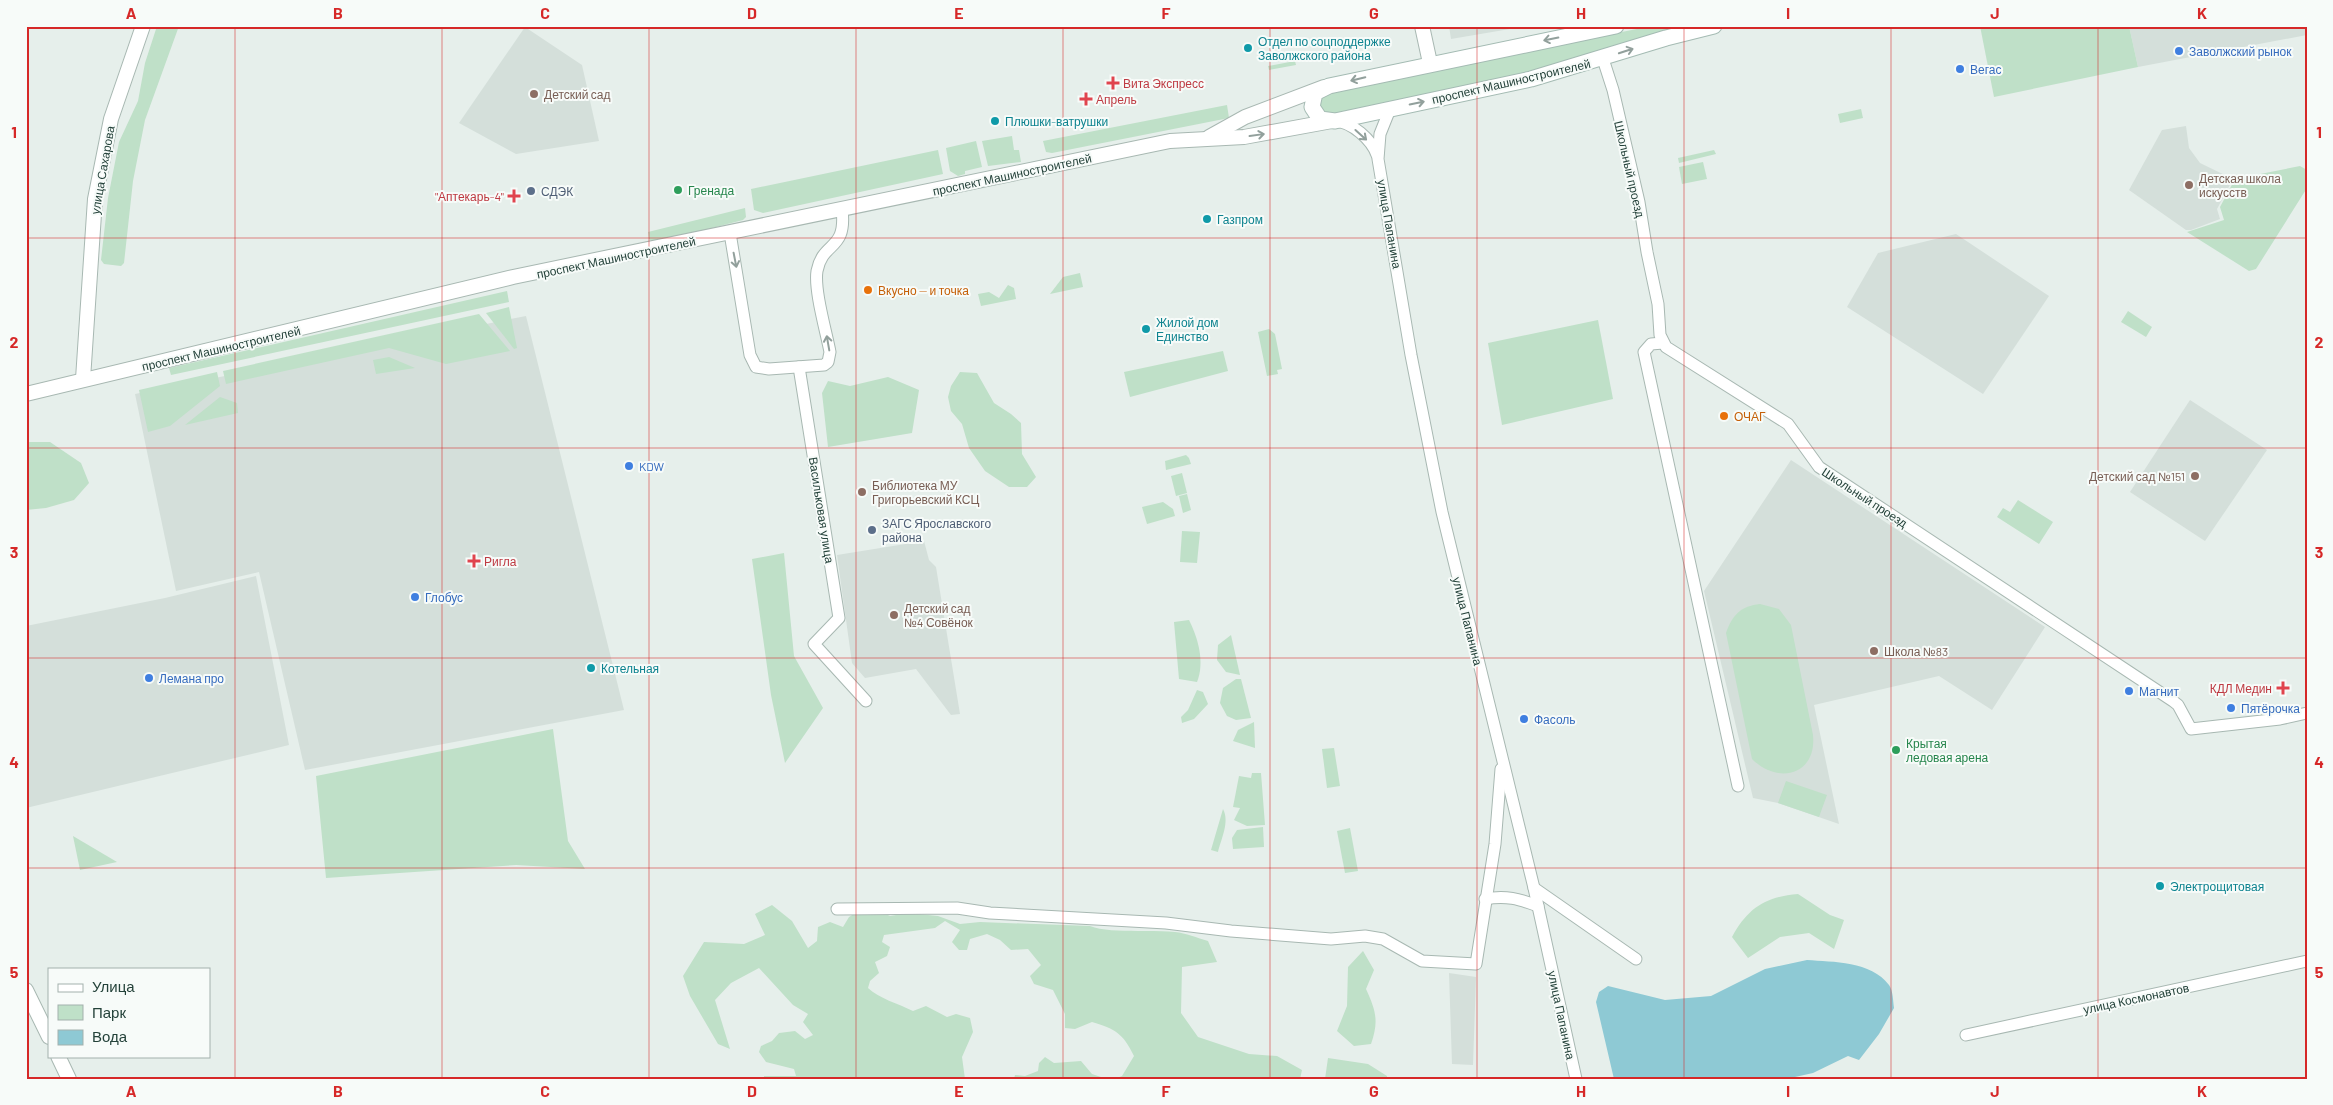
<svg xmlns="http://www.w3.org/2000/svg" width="2333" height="1105" viewBox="0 0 2333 1105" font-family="Barlow,sans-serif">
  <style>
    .built { fill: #d4dfda }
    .green { fill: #bfe0c8 }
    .water { fill: #8ec9d4 }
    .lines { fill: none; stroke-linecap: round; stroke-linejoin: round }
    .minor-casing { stroke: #a8b8b2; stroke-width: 13 }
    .tertiary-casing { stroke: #a8b8b2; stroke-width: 16 }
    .secondary-casing { stroke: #a4bbb3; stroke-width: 17 }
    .minor { stroke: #fff; stroke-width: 11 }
    .tertiary { stroke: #fff; stroke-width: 14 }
    .secondary { stroke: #fff; stroke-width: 15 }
    .oneway { stroke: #92a09c }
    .grid { fill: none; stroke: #d62828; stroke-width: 1; stroke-opacity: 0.55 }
    .culture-dot { fill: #0f9aa8; stroke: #f7fbf9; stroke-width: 2 }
    .shop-dot { fill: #3f7fe0; stroke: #f7fbf9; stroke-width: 2 }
    .health-dot { fill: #e0444e; stroke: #f7fbf9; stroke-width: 2 }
    .education-dot { fill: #8d6e63; stroke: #f7fbf9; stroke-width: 2 }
    .leisure-dot { fill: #2e9e5b; stroke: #f7fbf9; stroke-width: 2 }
    .service-dot { fill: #5c6f8a; stroke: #f7fbf9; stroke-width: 2 }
    .food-dot { fill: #e8710a; stroke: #f7fbf9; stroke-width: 2 }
    .labels { text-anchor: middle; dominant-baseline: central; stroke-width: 4; stroke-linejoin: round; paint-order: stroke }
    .culture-label { font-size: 12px; fill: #0d838f; stroke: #f7fbf9; text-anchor: start }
    .shop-label { font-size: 12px; fill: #366cbe; stroke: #f7fbf9; text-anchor: start }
    .street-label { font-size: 12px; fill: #24423a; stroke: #f7fbf9 }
    .health-label { font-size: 12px; fill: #be3a42; stroke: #f7fbf9; text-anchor: start }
    .education-label { font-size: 12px; fill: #785e54; stroke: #f7fbf9; text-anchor: start }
    .leisure-label { font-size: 12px; fill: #27864d; stroke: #f7fbf9; text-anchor: start }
    .service-label { font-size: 12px; fill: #4e5e75; stroke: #f7fbf9; text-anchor: start }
    .food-label { font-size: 12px; fill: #c56008; stroke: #f7fbf9; text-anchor: start }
    .neatline { fill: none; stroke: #d62828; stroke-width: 2 }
    .grid-label { font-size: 16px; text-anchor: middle; font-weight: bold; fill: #d62828 }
  </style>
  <rect width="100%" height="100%" fill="#e6efeb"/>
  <g class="built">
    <polygon points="1449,26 1527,26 1451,39"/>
    <polygon points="2129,26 2307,26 2307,35 2138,67"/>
    <polygon points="525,27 582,65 599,141 516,154 459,123"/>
    <polygon points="2186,126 2189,148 2200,163 2233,179 2217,209 2220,219 2191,230 2186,230 2129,190 2162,130"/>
    <polygon points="1956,234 2049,296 1983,394 1847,307 1878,253"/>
    <polygon points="526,316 624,710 305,770 259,572 176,591 135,394"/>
    <polygon points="2190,400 2267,450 2205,541 2130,492"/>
    <polygon points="1791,460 2045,627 1992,710 1939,676 1814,705 1839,824 1778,803 1753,798 1704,591"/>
    <polygon points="924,541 929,560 936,567 960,714 951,715 916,669 865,678 852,663 837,555"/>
    <polygon points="256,576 289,745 26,808 26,626 165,598"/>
    <polygon points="1449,973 1476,977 1473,1065 1452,1064"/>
  </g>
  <g class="green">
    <polygon points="157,26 179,26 145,120 133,181 124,263 121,266 104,264 101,260 108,198 119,142 138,101 145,63"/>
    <polygon points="1652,26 1684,26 1529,72 1334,114 1324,113 1319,106 1321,97 1324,94 1449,66"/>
    <polygon points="1980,26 2129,26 2138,67 1994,97"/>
    <polygon points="1295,61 1296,65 1269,70 1268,66"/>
    <polygon points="1227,105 1229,118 1052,153 1046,152 1043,141"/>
    <polygon points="1861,109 1863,118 1840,123 1838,114"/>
    <polygon points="1012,136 1014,150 1019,150 1021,162 988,166 982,141"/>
    <polygon points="976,141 982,167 965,171 965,174 958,176 950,171 946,148"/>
    <polygon points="938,150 943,174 763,213 754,210 751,189"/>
    <polygon points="1714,150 1716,154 1679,163 1678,158"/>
    <polygon points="1703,162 1707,179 1682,184 1679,167"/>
    <polygon points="2300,166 2307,170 2307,188 2256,269 2249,271 2187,232 2224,220 2220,207 2235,179"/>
    <polygon points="745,208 746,217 743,220 654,243 649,239 648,232"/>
    <polygon points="1080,273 1083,287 1050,294 1063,277"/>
    <polygon points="1008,285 1014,288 1016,299 981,306 978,294 989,292 999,298"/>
    <polygon points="507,291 509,302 171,375 169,368"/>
    <polygon points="509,307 517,348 514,349 486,313"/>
    <polygon points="2128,311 2152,327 2146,337 2121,322"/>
    <polygon points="479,314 510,351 446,364 389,348 226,384 223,371"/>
    <polygon points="1598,320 1613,399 1502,425 1488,343"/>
    <polygon points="1269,329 1275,334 1282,369 1277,370 1278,374 1267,376 1258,332"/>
    <polygon points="1223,351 1228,371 1130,397 1124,372"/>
    <polygon points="389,357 415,368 376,374 373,360"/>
    <polygon points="217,372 220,386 170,426 148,432 139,390"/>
    <polygon points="960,372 977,373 994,403 1011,414 1021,423 1022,454 1036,477 1027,487 1009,487 985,471 969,448 962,424 951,411 948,397 951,386"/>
    <polygon points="888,377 919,390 912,433 828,447 822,393 828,381 850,386"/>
    <polygon points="220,397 237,403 238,413 185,425"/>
    <polygon points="26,442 50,442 81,463 89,483 74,500 46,508 26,510"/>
    <polygon points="1186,455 1189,458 1191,464 1166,470 1165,461"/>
    <polygon points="1182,473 1187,493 1176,496 1171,476"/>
    <polygon points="1187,494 1191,510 1183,513 1179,496"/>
    <polygon points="2018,500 2053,522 2039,544 1997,517 2003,508 2010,512"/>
    <polygon points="1163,502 1173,509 1175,516 1147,524 1142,507"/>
    <polygon points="1182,531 1200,532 1197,563 1180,562"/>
    <polygon points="784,553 794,656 823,708 785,763 771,695 752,559"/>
    <path d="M1760,604L1779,609L1791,625L1813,735C1817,775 1778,785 1752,759L1726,633C1732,615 1741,606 1760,604Z"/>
    <path d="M1189,620C1198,638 1205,662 1197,682L1179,679L1174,622Z"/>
    <polygon points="1231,635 1240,675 1226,672 1217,660 1218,645"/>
    <polygon points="1236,679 1241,679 1251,718 1236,720 1227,716 1220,703 1223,688"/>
    <polygon points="1197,690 1203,692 1208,704 1194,719 1182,723 1181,717 1188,710"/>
    <polygon points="1254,722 1255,748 1233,741 1238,730"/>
    <polygon points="553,729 568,841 585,869 516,865 326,878 316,776"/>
    <polygon points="1334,748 1340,786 1327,788 1322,749"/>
    <polygon points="1252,773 1261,773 1265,825 1247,826 1234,820 1240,808 1233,807 1239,776 1251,778"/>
    <polygon points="1786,781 1827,795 1819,817 1778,803"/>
    <path d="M1223,809C1230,822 1221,839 1218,852L1211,850Z"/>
    <polygon points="1263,827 1264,847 1233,849 1232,838 1237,830"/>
    <polygon points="1350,828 1358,871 1345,873 1337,831"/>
    <polygon points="73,836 117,862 80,870"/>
    <path d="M1798,894L1830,915L1844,920L1834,949L1809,933L1780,937L1748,958L1732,937C1748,908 1765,897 1798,894Z"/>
    <path d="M772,905L792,921L808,948L817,941L818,927L830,922L843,927L849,917L862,909L878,910L890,916L908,913L938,916L960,924L980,922L1090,926C1110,934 1151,929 1175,932C1186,933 1197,938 1208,941L1217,962L1182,967L1181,1013L1198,1037L1249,1054L1277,1056L1302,1070L1300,1079H1114L1122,1076L1134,1056C1123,1033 1115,1029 1092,1022L1075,1029L1065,1028V1014L1053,990L1034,984L1030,976L1041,965L1028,949L1011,950L1000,940L987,934L970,939L967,950H959L952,942L960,930L945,921L935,928L884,935L882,942L890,947L887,956L875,962L879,973L870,981L868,988C878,998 899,1004 913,1011L926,1006L947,1017L956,1014L970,1018L973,1032L962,1057L965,1079H764V1076H796L794,1069L766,1062L759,1052L761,1046L772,1041L779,1033L795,1031L805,1039L813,1035L803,1022L808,1014L793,1005L759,968L731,983L715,1000L730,1049L718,1044L690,996L683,976L704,942L744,944L765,935L755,914Z"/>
    <path d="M1363,951L1374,970L1366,989C1376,1011 1379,1021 1371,1044L1354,1046L1337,1031L1347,1006L1348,967Z"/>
    <polygon points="1045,1057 1054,1063 1081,1061 1092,1074 1107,1079 1014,1079 1015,1075 1025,1076 1038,1071 1039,1063"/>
    <polygon points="1328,1058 1368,1064 1387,1076 1387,1079 1325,1079"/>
  </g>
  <path class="water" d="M1807,960C1833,962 1871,961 1889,985C1893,990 1893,1001 1894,1008L1879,1034L1859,1060L1848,1056L1813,1073L1786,1079H1614L1596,1002L1599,992L1608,986L1665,1000L1711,996L1765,969Z"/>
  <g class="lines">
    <g class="minor-casing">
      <g id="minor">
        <polyline points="1603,59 1613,90 1639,202 1647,252 1658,304 1660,335 1666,347 1788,424 1819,467 2173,701 2178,705 2191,729 2280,719 2307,713"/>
        <polyline points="1390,109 1380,134 1378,159 1411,355 1442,512 1534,888 1576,1079"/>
        <path d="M1335,121C1352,122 1372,140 1377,155"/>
        <path d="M730,233L750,355L756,367L769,369L824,365L828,362L830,352C826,331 814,290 817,271C823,240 847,252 842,209"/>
        <polyline points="1663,343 1651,344 1644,352 1738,786"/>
        <polyline points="799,367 839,618 814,644 866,701"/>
        <polyline points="1534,888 1636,959"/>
        <path d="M1485,899C1506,895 1519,899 1538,906"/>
        <polyline points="837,909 957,908 990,913 1166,923 1231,931 1331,939 1365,936 1383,939 1422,961 1476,964 1495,844 1501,769"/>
        <polyline points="1966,1035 2307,961"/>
      </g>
    </g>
    <g class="tertiary-casing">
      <g id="tertiary">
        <polyline points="1422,26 1430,63"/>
        <polyline points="1209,137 1245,117 1324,87"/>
        <polyline points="83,379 95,199 111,119 143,26"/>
        <polyline points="26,394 513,277 1170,141 1244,137 1332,121"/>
        <polyline points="26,990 49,1037"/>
        <polyline points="58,1056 69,1079"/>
      </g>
    </g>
    <g class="secondary-casing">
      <polyline id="secondary" points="1616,26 1329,86 1315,93 1312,107 1320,119 1335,121 1531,79 1666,38 1714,26"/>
    </g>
    <use href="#minor" class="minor"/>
    <use href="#tertiary" class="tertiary"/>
    <use href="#secondary" class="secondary"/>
  </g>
  <defs><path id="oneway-shaft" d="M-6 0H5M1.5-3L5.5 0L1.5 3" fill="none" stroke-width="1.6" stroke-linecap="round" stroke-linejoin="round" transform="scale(1.25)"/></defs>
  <g class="oneway">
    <use href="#oneway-shaft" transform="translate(1551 39) rotate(169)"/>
    <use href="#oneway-shaft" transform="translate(1626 51) rotate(-18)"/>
    <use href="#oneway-shaft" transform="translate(1358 79) rotate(167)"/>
    <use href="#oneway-shaft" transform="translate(1417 103) rotate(-12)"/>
    <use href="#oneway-shaft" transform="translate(1257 135) rotate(-8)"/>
    <use href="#oneway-shaft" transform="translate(1361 135) rotate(42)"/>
    <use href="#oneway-shaft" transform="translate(735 260) rotate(79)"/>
    <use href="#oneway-shaft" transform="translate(828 343) rotate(-100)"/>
  </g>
  <path class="grid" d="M235,26V1079M442,26V1079M649,26V1079M856,26V1079M1063,26V1079M1270,26V1079M1477,26V1079M1684,26V1079M1891,26V1079M2098,26V1079M26,238H2307M26,448H2307M26,658H2307M26,868H2307"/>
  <g class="culture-dot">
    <circle cx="1248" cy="48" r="5"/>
    <circle cx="995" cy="121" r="5"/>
    <circle cx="1207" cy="219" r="5"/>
    <circle cx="1146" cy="329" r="5"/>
    <circle cx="591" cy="668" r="5"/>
    <circle cx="2160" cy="886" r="5"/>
  </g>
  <g class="shop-dot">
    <circle cx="2179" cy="51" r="5"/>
    <circle cx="1960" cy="69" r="5"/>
    <circle cx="629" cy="466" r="5"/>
    <circle cx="415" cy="597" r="5"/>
    <circle cx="149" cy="678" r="5"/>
    <circle cx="2129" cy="691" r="5"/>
    <circle cx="2231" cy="708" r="5"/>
    <circle cx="1524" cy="719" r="5"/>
  </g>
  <g class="health-dot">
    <path d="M1110.5 75.5h5v5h5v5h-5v5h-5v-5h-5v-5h5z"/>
    <path d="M1083.5 91.5h5v5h5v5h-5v5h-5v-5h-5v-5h5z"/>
    <path d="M511.5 188.5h5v5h5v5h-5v5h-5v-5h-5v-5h5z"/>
    <path d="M471.5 553.5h5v5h5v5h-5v5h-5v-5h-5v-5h5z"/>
    <path d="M2280.5 680.5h5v5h5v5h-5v5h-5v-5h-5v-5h5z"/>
  </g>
  <g class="education-dot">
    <circle cx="534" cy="94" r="5"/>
    <circle cx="2189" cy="185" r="5"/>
    <circle cx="2195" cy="476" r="5"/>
    <circle cx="862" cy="492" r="5"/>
    <circle cx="894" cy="615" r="5"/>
    <circle cx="1874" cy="651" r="5"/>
  </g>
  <g class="leisure-dot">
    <circle cx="678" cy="190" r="5"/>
    <circle cx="1896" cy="750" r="5"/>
  </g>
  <g class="service-dot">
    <circle cx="531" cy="191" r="5"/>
    <circle cx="872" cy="530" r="5"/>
  </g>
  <g class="food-dot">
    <circle cx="868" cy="290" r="5"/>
    <circle cx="1724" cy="416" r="5"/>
  </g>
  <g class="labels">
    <g class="culture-label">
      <text x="1258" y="41">Отдел по соцподдержке<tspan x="1258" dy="14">Заволжского района</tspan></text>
      <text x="1005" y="121">Плюшки-ватрушки</text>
      <text x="1217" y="219">Газпром</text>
      <text x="1156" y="322">Жилой дом<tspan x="1156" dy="14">Единство</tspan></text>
      <text x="601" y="668">Котельная</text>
      <text x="2170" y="886">Электрощитовая</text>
    </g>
    <g class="shop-label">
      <text x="2189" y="51">Заволжский рынок</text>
      <text x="1970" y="69">Вегас</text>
      <text x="639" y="466">KDW</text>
      <text x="425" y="597">Глобус</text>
      <text x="159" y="678">Лемана про</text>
      <text x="2139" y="691">Магнит</text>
      <text x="2241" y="708">Пятёрочка</text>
      <text x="1534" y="719">Фасоль</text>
    </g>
    <g class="street-label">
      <text transform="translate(1511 81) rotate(-13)">проспект Машиностроителей</text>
      <text transform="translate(1630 169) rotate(77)">Школьный проезд</text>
      <text transform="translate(102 170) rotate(-80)">улица Сахарова</text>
      <text transform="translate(1012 174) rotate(-12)">проспект Машиностроителей</text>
      <text transform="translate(1390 224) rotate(80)">улица Папанина</text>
      <text transform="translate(616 257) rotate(-12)">проспект Машиностроителей</text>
      <text transform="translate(221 348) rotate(-13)">проспект Машиностроителей</text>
      <text transform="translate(1865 497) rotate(33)">Школьный проезд</text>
      <text transform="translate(822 510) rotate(81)">Васильковая улица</text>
      <text transform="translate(1468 621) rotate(76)">улица Папанина</text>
      <text transform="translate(2136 998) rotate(-12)">улица Космонавтов</text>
      <text transform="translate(1562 1015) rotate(78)">улица Папанина</text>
    </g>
    <g class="health-label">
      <text x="1123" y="83">Вита Экспресс</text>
      <text x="1096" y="99">Апрель</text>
      <text x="504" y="196" text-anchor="end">"Аптекарь-4"</text>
      <text x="484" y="561">Ригла</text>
      <text x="2272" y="688" text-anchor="end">КДЛ Медин</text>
    </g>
    <g class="education-label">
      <text x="544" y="94">Детский сад</text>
      <text x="2199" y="178">Детская школа<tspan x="2199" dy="14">искусств</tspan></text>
      <text x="2185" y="476" text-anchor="end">Детский сад №151</text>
      <text x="872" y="485">Библиотека МУ<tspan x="872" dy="14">Григорьевский КСЦ</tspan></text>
      <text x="904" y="608">Детский сад<tspan x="904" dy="14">№4 Совёнок</tspan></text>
      <text x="1884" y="651">Школа №83</text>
    </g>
    <g class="leisure-label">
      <text x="688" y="190">Гренада</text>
      <text x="1906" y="743">Крытая<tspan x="1906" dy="14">ледовая арена</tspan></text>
    </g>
    <g class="service-label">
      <text x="541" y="191">СДЭК</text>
      <text x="882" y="523">ЗАГС Ярославского<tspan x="882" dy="14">района</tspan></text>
    </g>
    <g class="food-label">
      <text x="878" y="290">Вкусно — и точка</text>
      <text x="1734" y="416">ОЧАГ</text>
    </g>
  </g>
  <rect width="2333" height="1105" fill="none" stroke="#f7fbf9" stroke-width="55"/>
  <rect x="48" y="968" width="162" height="90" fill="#f7fbf9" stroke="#a3b1ad"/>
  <rect x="58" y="984" width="25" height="8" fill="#ffffff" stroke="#a3b1ad"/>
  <text x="92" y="992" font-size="15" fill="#24423a">Улица</text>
  <rect x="58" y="1005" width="25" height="15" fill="#bfe0c8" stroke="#a3b1ad"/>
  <text x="92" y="1018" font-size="15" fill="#24423a">Парк</text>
  <rect x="58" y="1030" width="25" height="15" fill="#8ec9d4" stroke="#a3b1ad"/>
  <text x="92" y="1042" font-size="15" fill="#24423a">Вода</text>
  <rect x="28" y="28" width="2278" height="1050" class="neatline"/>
  <g class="grid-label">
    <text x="131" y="19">A</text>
    <text x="338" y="19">B</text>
    <text x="545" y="19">C</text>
    <text x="752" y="19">D</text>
    <text x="959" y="19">E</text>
    <text x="1166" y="19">F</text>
    <text x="1374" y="19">G</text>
    <text x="1581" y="19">H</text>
    <text x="1788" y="19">I</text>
    <text x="1995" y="19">J</text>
    <text x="2202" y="19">K</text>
    <text x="14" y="138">1</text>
    <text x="2319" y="138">1</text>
    <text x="14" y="348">2</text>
    <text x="2319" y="348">2</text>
    <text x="14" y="558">3</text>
    <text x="2319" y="558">3</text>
    <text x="14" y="768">4</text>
    <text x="2319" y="768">4</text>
    <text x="14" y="978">5</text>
    <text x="2319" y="978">5</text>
    <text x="131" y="1097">A</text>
    <text x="338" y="1097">B</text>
    <text x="545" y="1097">C</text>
    <text x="752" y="1097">D</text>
    <text x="959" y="1097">E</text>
    <text x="1166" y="1097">F</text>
    <text x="1374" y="1097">G</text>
    <text x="1581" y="1097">H</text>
    <text x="1788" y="1097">I</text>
    <text x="1995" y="1097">J</text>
    <text x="2202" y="1097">K</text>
  </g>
</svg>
